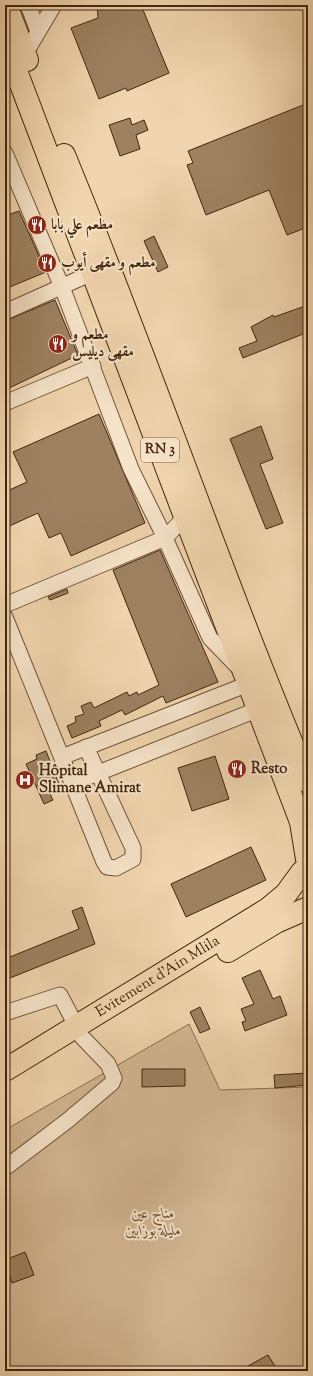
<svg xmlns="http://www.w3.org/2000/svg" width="313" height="1376" viewBox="0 0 313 1376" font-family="'Sorts Mill Goudy',Amiri,serif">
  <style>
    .green { fill: #d3b793; stroke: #8a6e50 }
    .building { fill: #9d8161; stroke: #42260e }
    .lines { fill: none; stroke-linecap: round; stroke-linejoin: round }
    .minor-casing { stroke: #6e5236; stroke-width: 17 }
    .highway-casing { stroke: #42260e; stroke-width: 24 }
    .minor { stroke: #f6e4ca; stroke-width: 15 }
    .highway { stroke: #f1d5ae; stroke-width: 22 }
    .labels { text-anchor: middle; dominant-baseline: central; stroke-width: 4; stroke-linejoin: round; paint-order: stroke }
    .shield { fill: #f6e4ca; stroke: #785f46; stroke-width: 1 }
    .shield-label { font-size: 14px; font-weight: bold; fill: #42260e }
    .poi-label { font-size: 15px; font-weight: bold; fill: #42260e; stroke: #f6e4ca; text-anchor: start }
    .street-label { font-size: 15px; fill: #42260e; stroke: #f6e4ca }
    .park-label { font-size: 15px; font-style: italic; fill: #664a2f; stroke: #f6e4ca }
  </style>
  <rect width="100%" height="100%" fill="#f1d5ae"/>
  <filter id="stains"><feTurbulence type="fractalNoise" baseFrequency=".005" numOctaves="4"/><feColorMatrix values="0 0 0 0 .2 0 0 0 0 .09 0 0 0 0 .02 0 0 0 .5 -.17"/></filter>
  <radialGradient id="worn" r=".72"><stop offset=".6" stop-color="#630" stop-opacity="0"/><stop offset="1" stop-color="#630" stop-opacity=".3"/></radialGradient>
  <polygon class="green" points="189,1024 220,1090 308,1087 308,1371 5,1371 5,1130"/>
  <g class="building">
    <polygon points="97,5 141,5 169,73 127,91 126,88 99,99 71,28 98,18"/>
    <polygon points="308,103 308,227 287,235 269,190 206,215 187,165 193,163 188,151"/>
    <polygon points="130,118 132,125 144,120 148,130 136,135 140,149 120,156 109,125"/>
    <polygon points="19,211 46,272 5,289 5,216"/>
    <polygon points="154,236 168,267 158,272 144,241"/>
    <polygon points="55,300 78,355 5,390 5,321"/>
    <polygon points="308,305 308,332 243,358 239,348 257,341 251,327 273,315 274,317"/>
    <polygon points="99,414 145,523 71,556 61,533 49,538 38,513 5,528 5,492 27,482 13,452"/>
    <polygon points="261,426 273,459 260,464 283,523 266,529 230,439"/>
    <polygon points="160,550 218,682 166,703 163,696 125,715 122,710 99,721 101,726 72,738 67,726 76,722 75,717 84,714 81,706 91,702 94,708 127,692 129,696 137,692 138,695 159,685 113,570"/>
    <polygon points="67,589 68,593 50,600 48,597"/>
    <polygon points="46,751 61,789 50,794 53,800 44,804 26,764 37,759 36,755"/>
    <polygon points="215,756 229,799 192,811 178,768"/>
    <polygon points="251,847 266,880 186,917 171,884"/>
    <polygon points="82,907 95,944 5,980 5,959 79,929 72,911"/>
    <polygon points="260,970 273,999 280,996 287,1015 245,1031 242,1022 246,1021 241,1009 254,1004 242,978"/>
    <polygon points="200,1007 210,1029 200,1033 190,1012"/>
    <polygon points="142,1069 185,1069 185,1086 142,1087"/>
    <polygon points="308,1073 308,1085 275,1088 274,1075"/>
    <polygon points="25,1252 34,1275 12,1283 5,1260"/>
    <polygon points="268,1355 278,1371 239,1371"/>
  </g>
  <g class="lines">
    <g class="minor-casing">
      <g id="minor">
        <polyline points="28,5 38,31"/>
        <polyline points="20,57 25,54 54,5"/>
        <polyline points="5,153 62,287 131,469 165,538 186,516"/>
        <polyline points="5,312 101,269"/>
        <polyline points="5,403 93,366"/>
        <polyline points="5,605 165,538 210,638 240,669"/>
        <polyline points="5,617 104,862 107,867 116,868 133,859 133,848 86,747"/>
        <polyline points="62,757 256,681"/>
        <polyline points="73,783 259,709"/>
        <polyline points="5,1013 60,995 82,1037 108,1064 114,1078 112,1083 67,1121 5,1168"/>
      </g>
    </g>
    <g class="highway-casing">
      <g id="highway">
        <polyline points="6,5 27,60"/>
        <polyline points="5,42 301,822 307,859"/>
        <path d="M64,155C150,363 221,576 308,782"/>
        <polyline points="228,951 276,922 308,908"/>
        <path id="s1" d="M5,1070L268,909L286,894L302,872"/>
      </g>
    </g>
    <use href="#minor" class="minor"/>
    <use href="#highway" class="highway"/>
  </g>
  <defs>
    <g id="restaurant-disc" transform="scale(1)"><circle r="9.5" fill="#8f2418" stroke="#f6e4ca"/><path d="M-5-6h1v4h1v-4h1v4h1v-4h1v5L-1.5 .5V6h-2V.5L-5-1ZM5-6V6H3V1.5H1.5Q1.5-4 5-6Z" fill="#fff"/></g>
    <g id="hospital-disc" transform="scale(1)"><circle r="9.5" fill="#8f2418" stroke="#f6e4ca"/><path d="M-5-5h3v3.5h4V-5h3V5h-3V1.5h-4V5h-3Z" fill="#fff"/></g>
  </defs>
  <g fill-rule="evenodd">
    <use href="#restaurant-disc" x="37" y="225"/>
    <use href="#restaurant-disc" x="47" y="263"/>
    <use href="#restaurant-disc" x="58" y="344"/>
    <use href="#restaurant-disc" x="237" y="769"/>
    <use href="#hospital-disc" x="25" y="780"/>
  </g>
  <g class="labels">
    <rect class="shield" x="141" y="438" width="38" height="24" rx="3"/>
    <g class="shield-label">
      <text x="160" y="450">RN 3</text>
    </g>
    <g class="poi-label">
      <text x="51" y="225">مطعم علي بابا</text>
      <text x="61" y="263">مطعم و مقهى أيوب</text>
      <text x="72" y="335">مطعم و<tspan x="72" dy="17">مقهى ديليس</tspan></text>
      <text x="251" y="769">Resto</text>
      <text x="39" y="771">Hôpital<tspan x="39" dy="17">Slimane Amirat</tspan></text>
    </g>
    <g class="street-label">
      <text stroke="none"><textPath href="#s1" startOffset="179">Evitement d'Ain Mlila</textPath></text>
    </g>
    <g class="park-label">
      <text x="153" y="1214">مناج عين<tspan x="153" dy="17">مليلة بوزابين</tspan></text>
    </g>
  </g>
  <rect width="313" height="1376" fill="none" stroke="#f1d5ae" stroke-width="20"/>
  <rect x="6" y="6" width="301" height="1364" fill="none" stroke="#42260e" stroke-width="2"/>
  <rect x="10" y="10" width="293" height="1356" fill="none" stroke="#42260e"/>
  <rect width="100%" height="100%" filter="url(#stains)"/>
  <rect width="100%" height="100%" fill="url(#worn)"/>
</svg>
